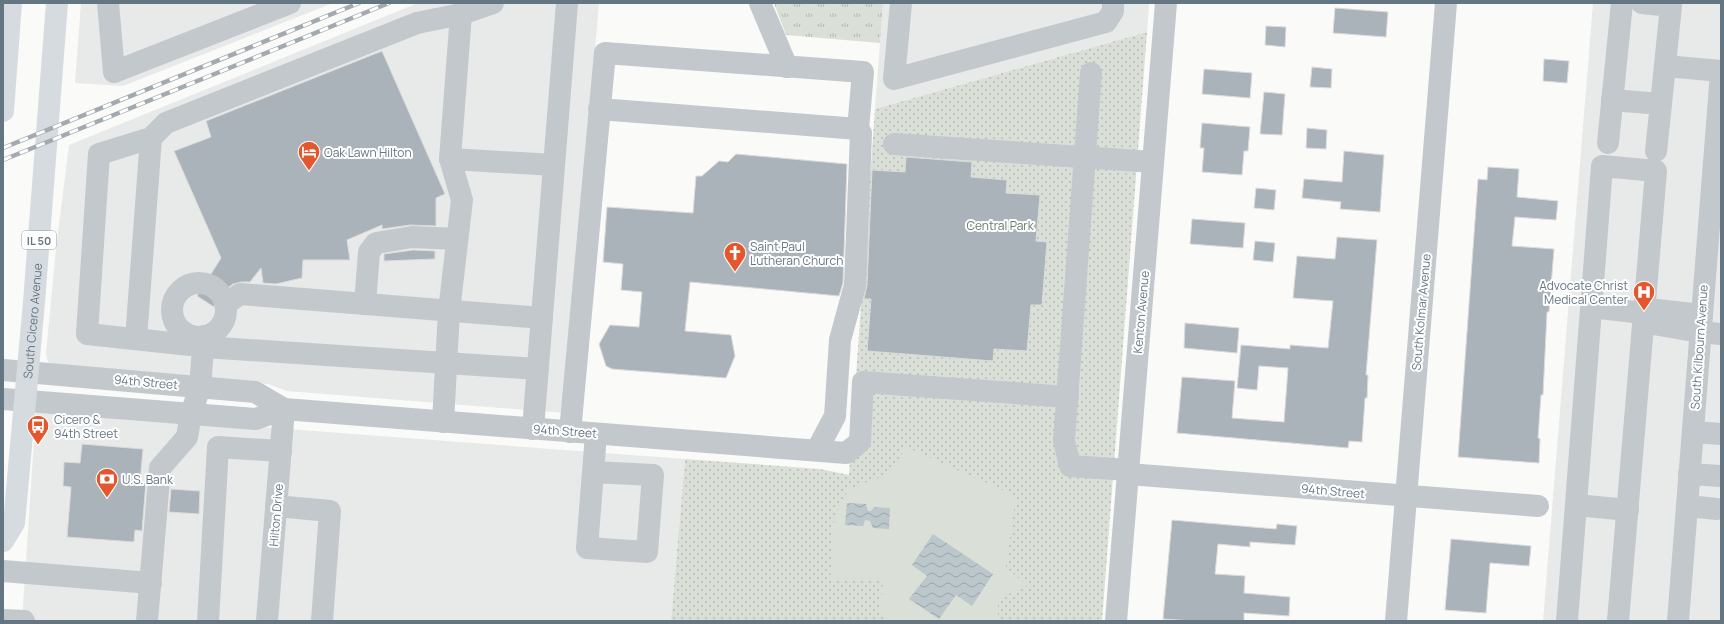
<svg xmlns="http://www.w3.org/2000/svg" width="1724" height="624" viewBox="0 0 1724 624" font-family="Manrope,sans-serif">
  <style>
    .built { fill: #e8e9e9 }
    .grass { fill: url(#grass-tufts) }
    .park { fill: url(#park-dots) }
    .pitch { fill: #dadfd7 }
    .water { fill: url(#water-waves) }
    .building { fill: #aab3b9; stroke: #dcdcda }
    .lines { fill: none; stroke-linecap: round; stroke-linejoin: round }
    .minor { stroke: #c3c8cc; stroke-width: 22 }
    .major { stroke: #d6dbdf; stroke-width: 22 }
    .rail-casing { stroke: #a2aab0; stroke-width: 4.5 }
    .rail { stroke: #fff; stroke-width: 3; stroke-dasharray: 9; stroke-linecap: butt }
    .labels { text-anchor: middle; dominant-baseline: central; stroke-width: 4; stroke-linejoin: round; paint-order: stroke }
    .shield { fill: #fff; stroke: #939fa8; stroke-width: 1 }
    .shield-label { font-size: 11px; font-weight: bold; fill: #657683 }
    .poi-label { font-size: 12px; fill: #657683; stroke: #fff; text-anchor: start }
    .park-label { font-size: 12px; fill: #687a64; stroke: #fff }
    .street-label { font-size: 12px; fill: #657683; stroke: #fff }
  </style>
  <defs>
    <pattern id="grass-tufts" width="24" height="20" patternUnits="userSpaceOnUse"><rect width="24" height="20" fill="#dadfd7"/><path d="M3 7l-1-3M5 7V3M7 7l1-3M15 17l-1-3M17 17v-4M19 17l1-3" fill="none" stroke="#b4b9b4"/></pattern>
    <pattern id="park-dots" width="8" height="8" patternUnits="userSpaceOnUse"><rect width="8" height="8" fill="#dadfd7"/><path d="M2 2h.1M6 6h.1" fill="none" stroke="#b4b9b4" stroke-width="1.8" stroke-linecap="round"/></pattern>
    <pattern id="water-waves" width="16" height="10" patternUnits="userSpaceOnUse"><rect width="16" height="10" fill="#bbc7cb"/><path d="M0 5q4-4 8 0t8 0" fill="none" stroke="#9ca6aa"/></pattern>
  </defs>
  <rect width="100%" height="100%" fill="#fafaf8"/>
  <g class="built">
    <polygon points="81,3 333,3 123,86 75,83"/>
    <polygon points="418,3 599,3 565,413 287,391 268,384 58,369 51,366 47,360 46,353 56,249 69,145"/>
    <polygon points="883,3 1149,3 1147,32 875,109"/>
    <polygon points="1593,3 1721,3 1721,621 1543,621"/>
    <polygon points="36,410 685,459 671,621 22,621"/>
  </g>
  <polygon class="grass" points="774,3 883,3 880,43 786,35"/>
  <polygon class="park" points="1147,32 1102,621 671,621 685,459 820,469 849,475 875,109"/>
  <polygon class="pitch" points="906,447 1016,496 1006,567 1027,586 998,599 998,621 886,621 880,609 883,581 830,580 834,516 848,490 890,473"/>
  <g class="water">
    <polygon points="847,503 866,504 868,511 871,511 874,507 890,508 889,529 873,528 870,521 865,520 863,526 845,525"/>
    <polygon points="933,534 993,574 972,606 956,595 939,619 909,599 927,576 912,565"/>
  </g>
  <g class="building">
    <polygon points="1335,8 1388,12 1386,37 1333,33"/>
    <polygon points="1266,26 1286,27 1285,47 1265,45"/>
    <polygon points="382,51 445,194 436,198 436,226 410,225 382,229 382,225 347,240 350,260 303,260 302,278 276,284 263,283 261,268 250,282 241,282 233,284 219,294 215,299 214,307 197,296 221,258 174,151 211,137 206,121"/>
    <polygon points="1544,59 1569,61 1567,83 1543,81"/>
    <polygon points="1312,67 1332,69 1331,88 1310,87"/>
    <polygon points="1204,69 1252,73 1250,98 1202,94"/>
    <polygon points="1264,92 1285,94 1282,135 1260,134"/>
    <polygon points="1202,123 1250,127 1248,151 1244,151 1242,175 1202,172 1204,148 1200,148"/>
    <polygon points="1307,128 1327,130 1326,149 1306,148"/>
    <polygon points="1344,151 1384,155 1380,212 1340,209 1341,202 1302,198 1304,179 1342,182"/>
    <polygon points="736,154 847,164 843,283 839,296 690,282 685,331 731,335 735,356 726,378 612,369 606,366 599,344 610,325 639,327 642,292 621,290 623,264 603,262 607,207 693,213 696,176 702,176 719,161 728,162"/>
    <polygon points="906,157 972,162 971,177 1007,180 1006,193 1040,195 1036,241 1047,242 1042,305 1031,305 1027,351 994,349 993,361 867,351 871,299 864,299 867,285 872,170 905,172"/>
    <polygon points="1488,167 1519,169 1517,197 1558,201 1556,220 1515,217 1512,246 1554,249 1549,312 1547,312 1543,395 1541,395 1538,438 1540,439 1539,463 1458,457 1478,179 1487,180"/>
    <polygon points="1256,188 1276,190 1274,210 1254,208"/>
    <polygon points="1192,219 1245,223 1243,248 1190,244"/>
    <polygon points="1337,237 1377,240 1366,375 1368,375 1367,398 1365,398 1362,442 1349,441 1348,448 1177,433 1182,377 1235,381 1232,418 1284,422 1288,368 1259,366 1257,390 1237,388 1241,345 1290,349 1290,345 1328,348 1333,301 1293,298 1297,256 1335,259"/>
    <polygon points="1255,241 1275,243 1273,262 1253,260"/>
    <polygon points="413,250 435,251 435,259 384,261 384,254"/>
    <polygon points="1185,323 1239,328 1237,353 1184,348"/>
    <polygon points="82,444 143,449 140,482 146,482 142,531 135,530 134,542 67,537 71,487 63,486 64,462 80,463"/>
    <polygon points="171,489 200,491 199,514 169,512"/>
    <polygon points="1172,520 1276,529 1277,524 1297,526 1295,545 1250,542 1250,547 1218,544 1215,574 1245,576 1244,593 1290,597 1289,616 1244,613 1244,621 1193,621 1163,619"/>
    <polygon points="1451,539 1531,546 1529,566 1490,563 1486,613 1445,610"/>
  </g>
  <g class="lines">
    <g class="minor">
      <polyline points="108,3 114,72 290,3"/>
      <polyline points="493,3 461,14 450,159 554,165"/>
      <polyline points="760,3 787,67"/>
      <polyline points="901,3 894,79 1106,22 1113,11 1113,3"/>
      <polyline points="1642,3 1671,6 1661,104"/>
      <polyline points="1665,66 1721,71"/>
      <polyline points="1091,73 1064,441 1070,466 1128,470"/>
      <polyline points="1612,100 1661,104 1656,151"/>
      <polyline points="1608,143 1622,3"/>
      <polyline points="894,144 1153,162"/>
      <circle cx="199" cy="310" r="27"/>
      <polyline points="226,304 240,294 542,318"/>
      <polyline points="365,304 369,252 376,243 412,237 457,239"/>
      <polyline points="1591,307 1643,313 1657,310 1702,315"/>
      <polyline points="1643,313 1653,324 1700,332 1721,334"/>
      <polyline points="136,339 151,138"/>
      <polyline points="190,345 87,334 99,154 151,138 166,123 417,23 461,14"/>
      <polyline points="204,347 538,369"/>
      <polyline points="3,370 255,392 284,409"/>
      <polyline points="3,399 256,419 284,409 846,453 860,442 863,382 1068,397"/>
      <polyline points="443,422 449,311 462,200 450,159"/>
      <polyline points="533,429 567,3"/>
      <polyline points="570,432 605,53 863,72 858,129 599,109"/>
      <polyline points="1693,432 1721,434"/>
      <polyline points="817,450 835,416 840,340 855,285 861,133 858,129"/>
      <polyline points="593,472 653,475 647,552 587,548 596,434"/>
      <polyline points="1128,474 1538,506"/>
      <polyline points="1689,474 1720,476"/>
      <polyline points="1576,505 1628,510"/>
      <polyline points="276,506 330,511 322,621"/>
      <polyline points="1687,506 1717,509"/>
      <polyline points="3,571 151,583"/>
      <polyline points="3,620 24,621"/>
      <polyline points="147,621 160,468 187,437 191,414 200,387 204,336"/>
      <polyline points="208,621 218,447 281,451"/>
      <polyline points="267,621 284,409"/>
      <polyline points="1116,621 1166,3"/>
      <polyline points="1396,621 1446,3"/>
      <polyline points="1567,621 1602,166 1656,171 1618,621"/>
      <polyline points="1678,621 1721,73"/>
    </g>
    <g class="major">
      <polyline points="3,111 11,3"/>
      <path id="s1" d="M3,541L14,523L34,302L57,3"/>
    </g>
    <g class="rail-casing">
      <g id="rail">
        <polyline points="3,148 359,3"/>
        <polyline points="3,160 389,3"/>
      </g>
    </g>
    <use href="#rail" class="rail"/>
  </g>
  <defs>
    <g id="hotel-pin" transform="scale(1.15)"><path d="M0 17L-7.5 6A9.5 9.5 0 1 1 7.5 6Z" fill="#e4572e" stroke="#fff"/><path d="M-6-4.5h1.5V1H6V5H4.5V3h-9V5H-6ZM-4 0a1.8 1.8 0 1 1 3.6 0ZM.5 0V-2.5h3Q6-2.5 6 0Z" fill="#fff"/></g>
    <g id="church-pin" transform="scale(1.15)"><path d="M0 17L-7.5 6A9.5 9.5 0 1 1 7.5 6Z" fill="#e4572e" stroke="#fff"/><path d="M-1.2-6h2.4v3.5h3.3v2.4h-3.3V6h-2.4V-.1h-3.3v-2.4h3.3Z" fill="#fff"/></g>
    <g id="hospital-pin" transform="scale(1.15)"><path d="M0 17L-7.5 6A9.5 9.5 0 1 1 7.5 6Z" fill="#e4572e" stroke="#fff"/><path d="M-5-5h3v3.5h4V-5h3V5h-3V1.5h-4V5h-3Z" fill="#fff"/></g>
    <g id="bus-pin" transform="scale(1.15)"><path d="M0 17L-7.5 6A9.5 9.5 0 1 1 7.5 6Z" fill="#e4572e" stroke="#fff"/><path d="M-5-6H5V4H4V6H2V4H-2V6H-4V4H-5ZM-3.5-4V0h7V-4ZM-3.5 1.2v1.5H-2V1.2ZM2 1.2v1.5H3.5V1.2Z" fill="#fff"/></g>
    <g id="bank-pin" transform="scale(1.15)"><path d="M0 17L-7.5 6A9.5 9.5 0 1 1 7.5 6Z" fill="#e4572e" stroke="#fff"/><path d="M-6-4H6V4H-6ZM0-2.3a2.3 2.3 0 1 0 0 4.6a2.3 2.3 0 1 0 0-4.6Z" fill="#fff"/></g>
  </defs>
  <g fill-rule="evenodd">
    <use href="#hotel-pin" x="309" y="152"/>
    <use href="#church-pin" x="735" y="253"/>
    <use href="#hospital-pin" x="1644" y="292"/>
    <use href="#bus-pin" x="38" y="426"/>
    <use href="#bank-pin" x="107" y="479"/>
  </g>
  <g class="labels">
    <rect class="shield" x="22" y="231" width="34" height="18" rx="3"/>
    <g class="shield-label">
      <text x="39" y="240">IL 50</text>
    </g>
    <g class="poi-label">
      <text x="324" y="152">Oak Lawn Hilton</text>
      <text x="750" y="246">Saint Paul<tspan x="750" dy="14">Lutheran Church</tspan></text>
      <text x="1628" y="285" text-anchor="end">Advocate Christ<tspan x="1628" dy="14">Medical Center</tspan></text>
      <text x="54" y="419">Cicero &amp;<tspan x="54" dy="14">94th Street</tspan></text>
      <text x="122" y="479">U.S. Bank</text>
    </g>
    <g class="park-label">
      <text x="1000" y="225">Central Park</text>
    </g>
    <g class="street-label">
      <text transform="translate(1141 312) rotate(-85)">Kenton Avenue</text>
      <text transform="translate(1421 312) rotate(-85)">South Kolmar Avenue</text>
      <text stroke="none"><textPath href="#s1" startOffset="224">South Cicero Avenue</textPath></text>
      <text transform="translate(1699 347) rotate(-86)">South Kilbourn Avenue</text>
      <text transform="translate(146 382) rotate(5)">94th Street</text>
      <text transform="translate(565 431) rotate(4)">94th Street</text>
      <text transform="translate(1333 491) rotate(5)">94th Street</text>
      <text transform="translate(276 515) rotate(-85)">Hilton Drive</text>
    </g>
  </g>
  <rect width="1724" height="624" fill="none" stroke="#657683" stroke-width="8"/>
</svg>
